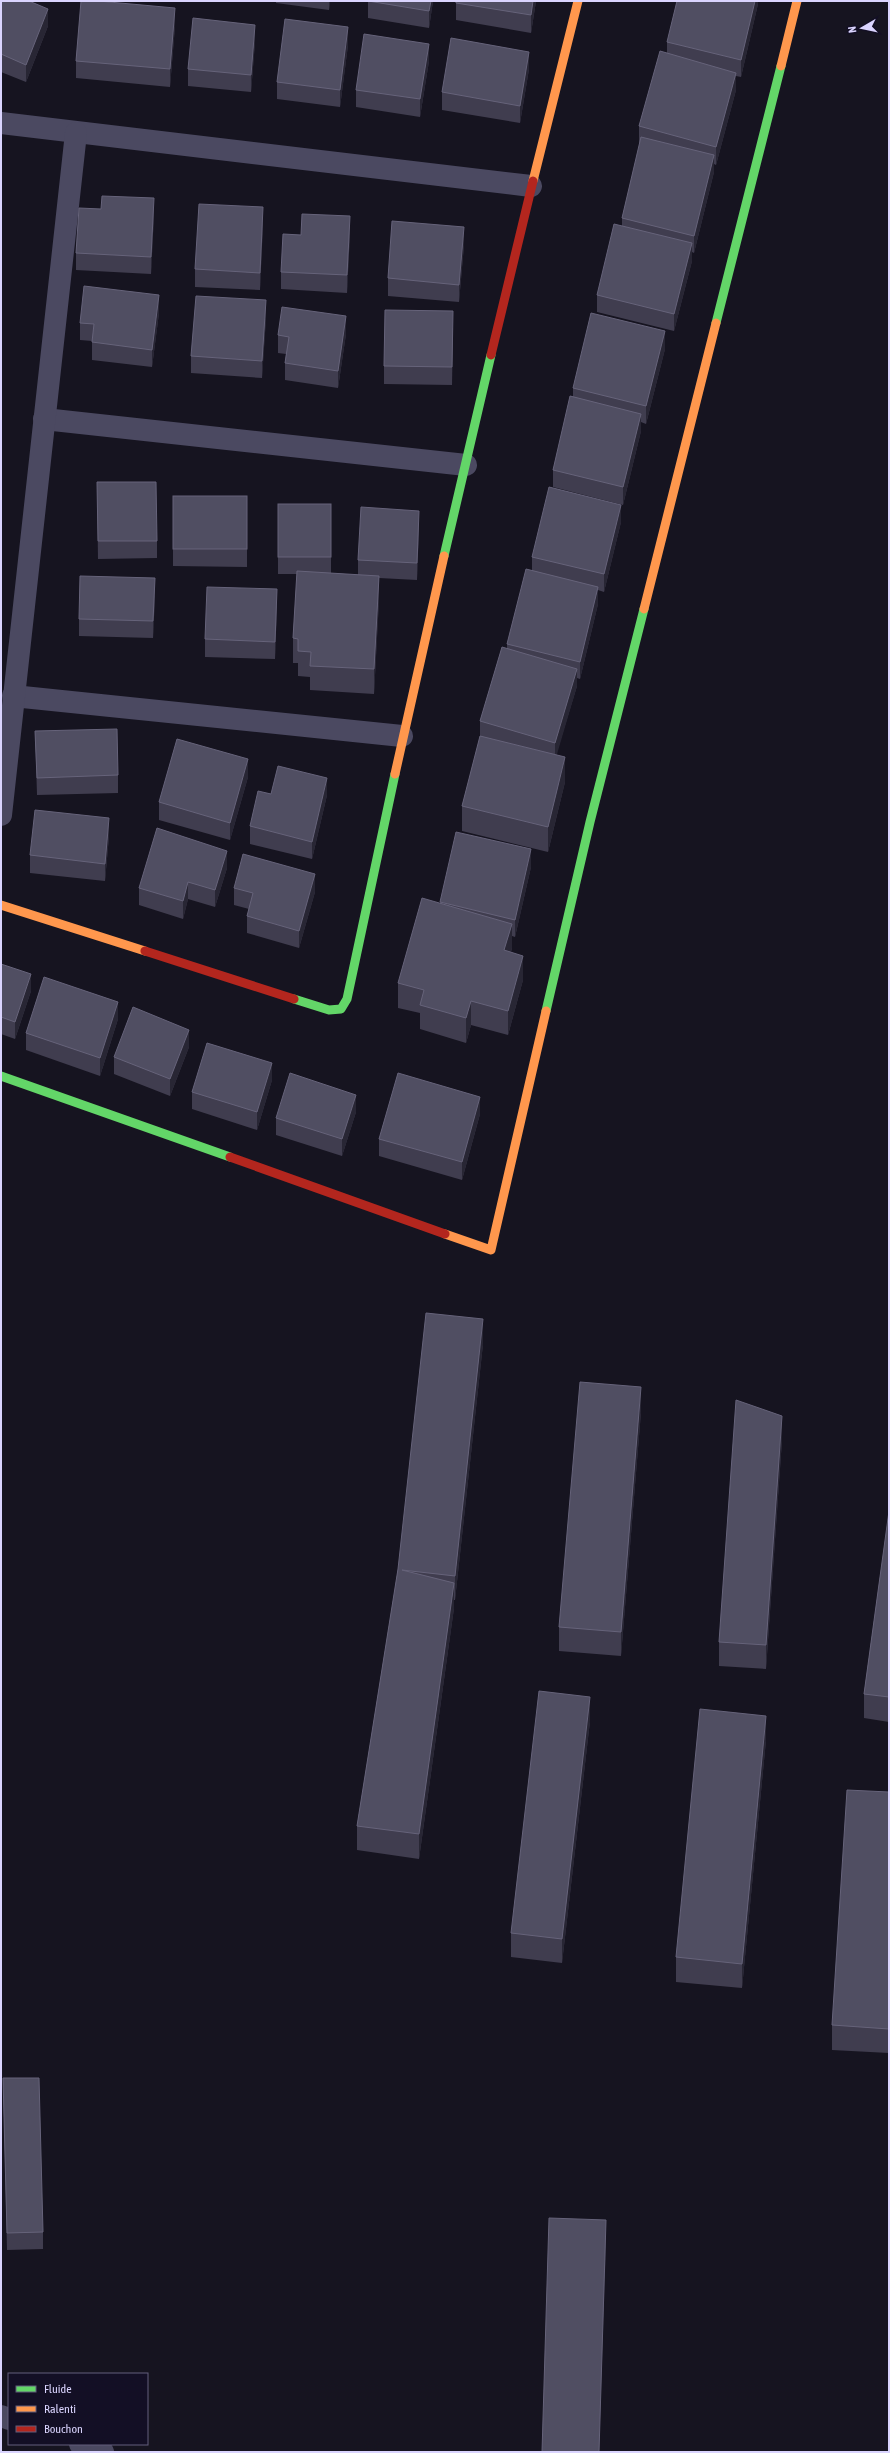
<svg xmlns="http://www.w3.org/2000/svg" width="890" height="2453" viewBox="0 0 890 2453" font-family="'Asap Condensed',sans-serif">
  <style>
    .lines { fill: none; stroke-linecap: round; stroke-linejoin: round }
    .street { stroke: #4b4961; stroke-width: 22 }
    .fast { stroke: #63d668; stroke-width: 9 }
    .slow { stroke: #ff974d; stroke-width: 9 }
    .jam { stroke: #b3261e; stroke-width: 9 }
    .wall { fill: #403d4f }
    .shaded-wall { fill: #282634 }
    .building { fill: #504e62; stroke: #66637a }
  </style>
  <rect width="100%" height="100%" fill="#161420"/>
  <g class="lines">
    <g class="street">
      <polyline points="1,123 531,186"/>
      <polyline points="44,419 466,465"/>
      <polyline points="13,696 402,736"/>
      <polyline points="1,815 76,133"/>
      <polyline points="1,2416 9,2419"/>
      <polyline points="80,2444 103,2452"/>
    </g>
    <g class="fast">
      <polyline points="716,323 781,66"/>
      <polyline points="444,556 491,355"/>
      <polyline points="294,999 329,1010 341,1009 347,999 395,774"/>
      <polyline points="546,1011 590,822 644,609"/>
      <polyline points="1,1076 230,1157"/>
    </g>
    <g class="slow">
      <polyline points="781,66 797,1"/>
      <polyline points="533,181 578,1"/>
      <polyline points="644,609 716,323"/>
      <polyline points="395,774 444,556"/>
      <polyline points="1,905 145,951"/>
      <polyline points="445,1234 491,1250 546,1011"/>
    </g>
    <g class="jam">
      <polyline points="491,355 533,181"/>
      <polyline points="145,951 294,999"/>
      <polyline points="230,1157 445,1234"/>
    </g>
  </g>
  <g class="wall">
    <polygon points="1,1 48,26 26,82 1,72"/>
    <polygon points="276,1 330,1 329,10 276,3"/>
    <polygon points="368,1 433,1 429,28 368,18"/>
    <polygon points="456,1 536,1 531,33 456,20"/>
    <polygon points="758,1 758,4 741,77 736,76 736,90 716,165 714,164 714,172 694,253 692,252 692,261 674,331 597,312 597,295 622,226 622,218 640,144 639,144 639,126 667,54 667,42"/>
    <polygon points="175,26 170,87 76,78 76,61"/>
    <polygon points="255,42 251,92 188,86 188,69"/>
    <polygon points="348,45 340,107 277,99 277,82"/>
    <polygon points="429,61 420,117 356,107 356,90"/>
    <polygon points="529,69 520,123 442,110 442,92"/>
    <polygon points="101,209 154,215 151,274 76,270 76,253"/>
    <polygon points="263,224 260,290 195,287 195,269"/>
    <polygon points="350,233 347,293 281,289 281,272 301,235"/>
    <polygon points="464,245 459,302 388,296 388,278"/>
    <polygon points="159,313 152,367 92,360 92,341 80,340 80,323"/>
    <polygon points="266,318 262,378 191,373 191,356"/>
    <polygon points="453,328 452,385 384,384 384,366"/>
    <polygon points="346,334 338,388 285,380 285,363 286,354 278,353 278,335"/>
    <polygon points="665,349 646,424 641,422 641,431 623,505 553,487 553,470 573,397 573,388"/>
    <polygon points="97,482 157,541 157,558 98,559"/>
    <polygon points="173,496 247,496 247,567 173,566"/>
    <polygon points="278,504 331,504 331,573 358,575 358,560 419,528 417,580 379,578 379,600 374,694 310,690 310,677 298,676 298,663 293,663 293,638 297,574 278,574"/>
    <polygon points="621,522 604,592 598,590 598,604 580,679 577,678 577,686 556,755 565,782 548,852 462,831 462,806 480,737 480,721 507,649 507,644 532,571 532,557"/>
    <polygon points="155,596 153,638 79,636 79,619"/>
    <polygon points="277,606 275,659 205,657 205,639"/>
    <polygon points="35,731 118,775 118,793 37,795"/>
    <polygon points="248,777 230,840 159,820 159,802"/>
    <polygon points="271,794 327,795 312,859 250,844 250,826"/>
    <polygon points="109,836 105,881 30,873 30,855"/>
    <polygon points="531,867 515,937 512,936 512,948 511,952 523,980 508,1035 471,1025 466,1043 420,1029 420,1013 398,1008 398,983 440,904 440,902"/>
    <polygon points="227,868 215,907 188,899 183,919 139,905 139,888"/>
    <polygon points="234,888 315,892 299,948 247,933 247,916 249,909 234,905"/>
    <polygon points="1,964 31,991 15,1039 1,1034"/>
    <polygon points="118,1019 100,1076 26,1050 26,1033"/>
    <polygon points="189,1047 170,1096 114,1074 114,1057"/>
    <polygon points="272,1080 257,1130 192,1109 192,1092"/>
    <polygon points="356,1112 342,1156 276,1135 276,1118"/>
    <polygon points="480,1114 462,1180 379,1156 379,1139"/>
    <polygon points="483,1344 455,1600 454,1600 454,1608 419,1859 357,1850 357,1826 398,1569"/>
    <polygon points="641,1412 621,1656 559,1651 559,1627"/>
    <polygon points="782,1440 766,1669 719,1666 719,1642"/>
    <polygon points="889,1511 889,1722 864,1718 864,1694"/>
    <polygon points="590,1721 562,1963 511,1957 511,1933"/>
    <polygon points="766,1740 742,1988 676,1982 676,1957"/>
    <polygon points="889,1792 889,2053 832,2050 832,2025"/>
    <polygon points="3,2078 43,2232 43,2249 7,2250"/>
  </g>
  <g class="shaded-wall">
    <polygon points="329,1 330,1 329,10"/>
    <polygon points="431,1 433,1 429,28 429,11"/>
    <polygon points="533,1 536,1 531,33 531,15"/>
    <polygon points="755,1 758,1 758,4 741,77 741,60"/>
    <polygon points="175,8 175,26 170,87 170,69"/>
    <polygon points="48,9 48,26 26,82 26,65"/>
    <polygon points="255,25 255,42 251,92 251,75"/>
    <polygon points="348,27 348,45 340,107 340,90"/>
    <polygon points="429,44 429,61 420,117 420,99"/>
    <polygon points="529,52 529,69 520,123 520,106"/>
    <polygon points="736,73 736,90 716,165 716,147"/>
    <polygon points="714,155 714,172 694,253 694,236"/>
    <polygon points="154,198 154,215 151,274 151,257"/>
    <polygon points="263,207 263,224 260,290 260,273"/>
    <polygon points="350,216 350,233 347,293 347,275"/>
    <polygon points="464,227 464,245 459,302 459,285"/>
    <polygon points="692,243 692,261 674,331 674,314"/>
    <polygon points="159,295 159,313 152,367 152,350"/>
    <polygon points="266,300 266,318 262,378 262,361"/>
    <polygon points="346,316 346,334 338,388 338,371"/>
    <polygon points="665,331 665,349 646,424 646,406"/>
    <polygon points="641,414 641,431 623,505 623,487"/>
    <polygon points="621,505 621,522 604,592 604,574"/>
    <polygon points="419,511 419,528 417,580 417,563"/>
    <polygon points="379,576 379,600 374,694 374,669"/>
    <polygon points="155,578 155,596 153,638 153,621"/>
    <polygon points="598,587 598,604 580,679 580,662"/>
    <polygon points="277,589 277,606 275,659 275,642"/>
    <polygon points="577,669 577,686 555,761 555,743"/>
    <polygon points="565,757 565,782 548,852 548,827"/>
    <polygon points="248,759 248,777 230,840 230,823"/>
    <polygon points="327,778 327,795 312,859 312,842"/>
    <polygon points="109,818 109,836 105,881 105,864"/>
    <polygon points="531,849 531,867 515,937 515,920"/>
    <polygon points="227,851 227,868 215,907 215,890"/>
    <polygon points="315,874 315,892 299,948 299,931"/>
    <polygon points="188,882 188,899 183,919 183,901"/>
    <polygon points="512,924 512,948 504,975 504,950"/>
    <polygon points="523,956 523,980 508,1035 508,1011"/>
    <polygon points="31,974 31,991 15,1039 15,1022"/>
    <polygon points="471,1001 471,1025 466,1043 466,1018"/>
    <polygon points="118,1002 118,1019 100,1076 100,1058"/>
    <polygon points="189,1030 189,1047 170,1096 170,1079"/>
    <polygon points="272,1063 272,1080 257,1130 257,1112"/>
    <polygon points="356,1095 356,1112 342,1156 342,1139"/>
    <polygon points="480,1097 480,1114 462,1180 462,1162"/>
    <polygon points="483,1319 483,1344 455,1600 455,1576"/>
    <polygon points="641,1387 641,1412 621,1656 621,1632"/>
    <polygon points="782,1416 782,1440 766,1669 766,1645"/>
    <polygon points="454,1583 454,1608 419,1859 419,1834"/>
    <polygon points="590,1697 590,1721 562,1963 562,1939"/>
    <polygon points="766,1716 766,1740 742,1988 742,1964"/>
    <polygon points="606,2220 606,2245 599,2452"/>
  </g>
  <g class="building">
    <polygon points="1,1 29,1 48,9 26,65 1,54"/>
    <polygon points="81,1 98,1 175,8 170,69 76,61"/>
    <polygon points="368,1 431,1 429,11"/>
    <polygon points="456,1 533,1 531,15 456,3"/>
    <polygon points="677,1 755,1 741,60 667,42"/>
    <polygon points="193,18 255,25 251,75 188,69"/>
    <polygon points="285,19 348,27 340,90 277,82"/>
    <polygon points="364,34 429,44 420,99 356,90"/>
    <polygon points="451,38 529,52 520,106 442,92"/>
    <polygon points="660,51 736,73 716,147 639,126"/>
    <polygon points="641,137 714,155 694,236 622,218"/>
    <polygon points="102,196 154,198 151,257 76,253 79,208 101,209"/>
    <polygon points="199,204 263,207 260,273 195,269"/>
    <polygon points="302,214 350,216 347,275 281,272 283,234 301,235"/>
    <polygon points="392,221 464,227 459,285 388,278"/>
    <polygon points="614,224 692,243 674,314 597,295"/>
    <polygon points="84,286 159,295 152,350 92,342 94,324 80,323"/>
    <polygon points="196,296 266,300 262,361 191,356"/>
    <polygon points="282,307 346,316 338,371 285,363 289,337 278,335"/>
    <polygon points="385,310 453,311 452,367 384,366"/>
    <polygon points="591,313 665,331 646,406 573,388"/>
    <polygon points="570,396 641,414 623,487 553,470"/>
    <polygon points="97,482 156,482 157,541 98,541"/>
    <polygon points="549,487 621,505 604,574 532,557"/>
    <rect x="173" y="496" width="74" height="53"/>
    <rect x="278" y="504" width="53" height="53"/>
    <polygon points="361,507 419,511 417,563 358,560"/>
    <polygon points="526,569 598,587 580,662 507,644"/>
    <polygon points="297,571 379,576 374,669 310,666 311,652 298,651 298,639 293,638"/>
    <polygon points="80,576 155,578 153,621 79,619"/>
    <polygon points="207,587 277,589 275,642 205,639"/>
    <polygon points="502,647 577,669 555,743 480,721"/>
    <polygon points="117,729 118,775 37,778 35,731"/>
    <polygon points="480,736 565,757 548,827 462,806"/>
    <polygon points="177,739 248,759 230,823 159,802"/>
    <polygon points="278,766 327,778 312,842 250,826 258,791 271,794"/>
    <polygon points="35,810 109,818 105,864 30,855"/>
    <polygon points="157,828 227,851 215,890 188,882 183,901 139,888"/>
    <polygon points="456,832 531,849 515,920 440,902"/>
    <polygon points="243,854 315,874 299,931 247,916 253,893 234,888"/>
    <polygon points="422,898 512,924 504,950 523,956 508,1011 471,1001 466,1018 420,1005 424,990 398,983"/>
    <polygon points="1,964 31,974 15,1022 1,1017"/>
    <polygon points="44,977 118,1002 100,1058 26,1033"/>
    <polygon points="133,1007 189,1030 170,1079 114,1057"/>
    <polygon points="207,1043 272,1063 257,1112 192,1092"/>
    <polygon points="290,1073 356,1095 342,1139 276,1118"/>
    <polygon points="398,1073 480,1097 462,1162 379,1139"/>
    <polygon points="426,1313 483,1319 455,1576 402,1570 454,1583 419,1834 357,1826 398,1569"/>
    <polygon points="580,1382 641,1387 621,1632 559,1627"/>
    <polygon points="736,1400 782,1416 766,1645 719,1642"/>
    <polygon points="889,1511 889,1697 864,1694"/>
    <polygon points="539,1691 590,1697 562,1939 511,1933"/>
    <polygon points="700,1709 766,1716 742,1964 676,1957"/>
    <polygon points="847,1790 889,1792 889,2029 832,2025"/>
    <polygon points="3,2078 39,2078 43,2232 7,2233"/>
    <polygon points="549,2218 606,2220 599,2452 542,2452"/>
  </g>
  <rect width="890" height="2453" fill="none" stroke="#dad4fe" stroke-width="4"/>
  <rect x="8" y="2373" width="140" height="72" fill="#130f25" stroke="#635e7c"/>
  <rect x="16" y="2386" width="20" height="6" fill="#63d668" stroke="#635e7c"/>
  <text x="44" y="2393" font-size="12" fill="#dad4fe">Fluide</text>
  <rect x="16" y="2406" width="20" height="6" fill="#ff974d" stroke="#635e7c"/>
  <text x="44" y="2413" font-size="12" fill="#dad4fe">Ralenti</text>
  <rect x="16" y="2426" width="20" height="6" fill="#b3261e" stroke="#635e7c"/>
  <text x="44" y="2433" font-size="12" fill="#dad4fe">Bouchon</text>
  <g transform="translate(862 28) rotate(261)" stroke="#130f25" stroke-width="3" paint-order="stroke">
  <path d="M0-3L7 15L0 10L-7 15Z" fill="#dad4fe"/>
  <text y="-6" font-size="11" font-weight="bold" text-anchor="middle" fill="#dad4fe">N</text>
  </g>
</svg>
